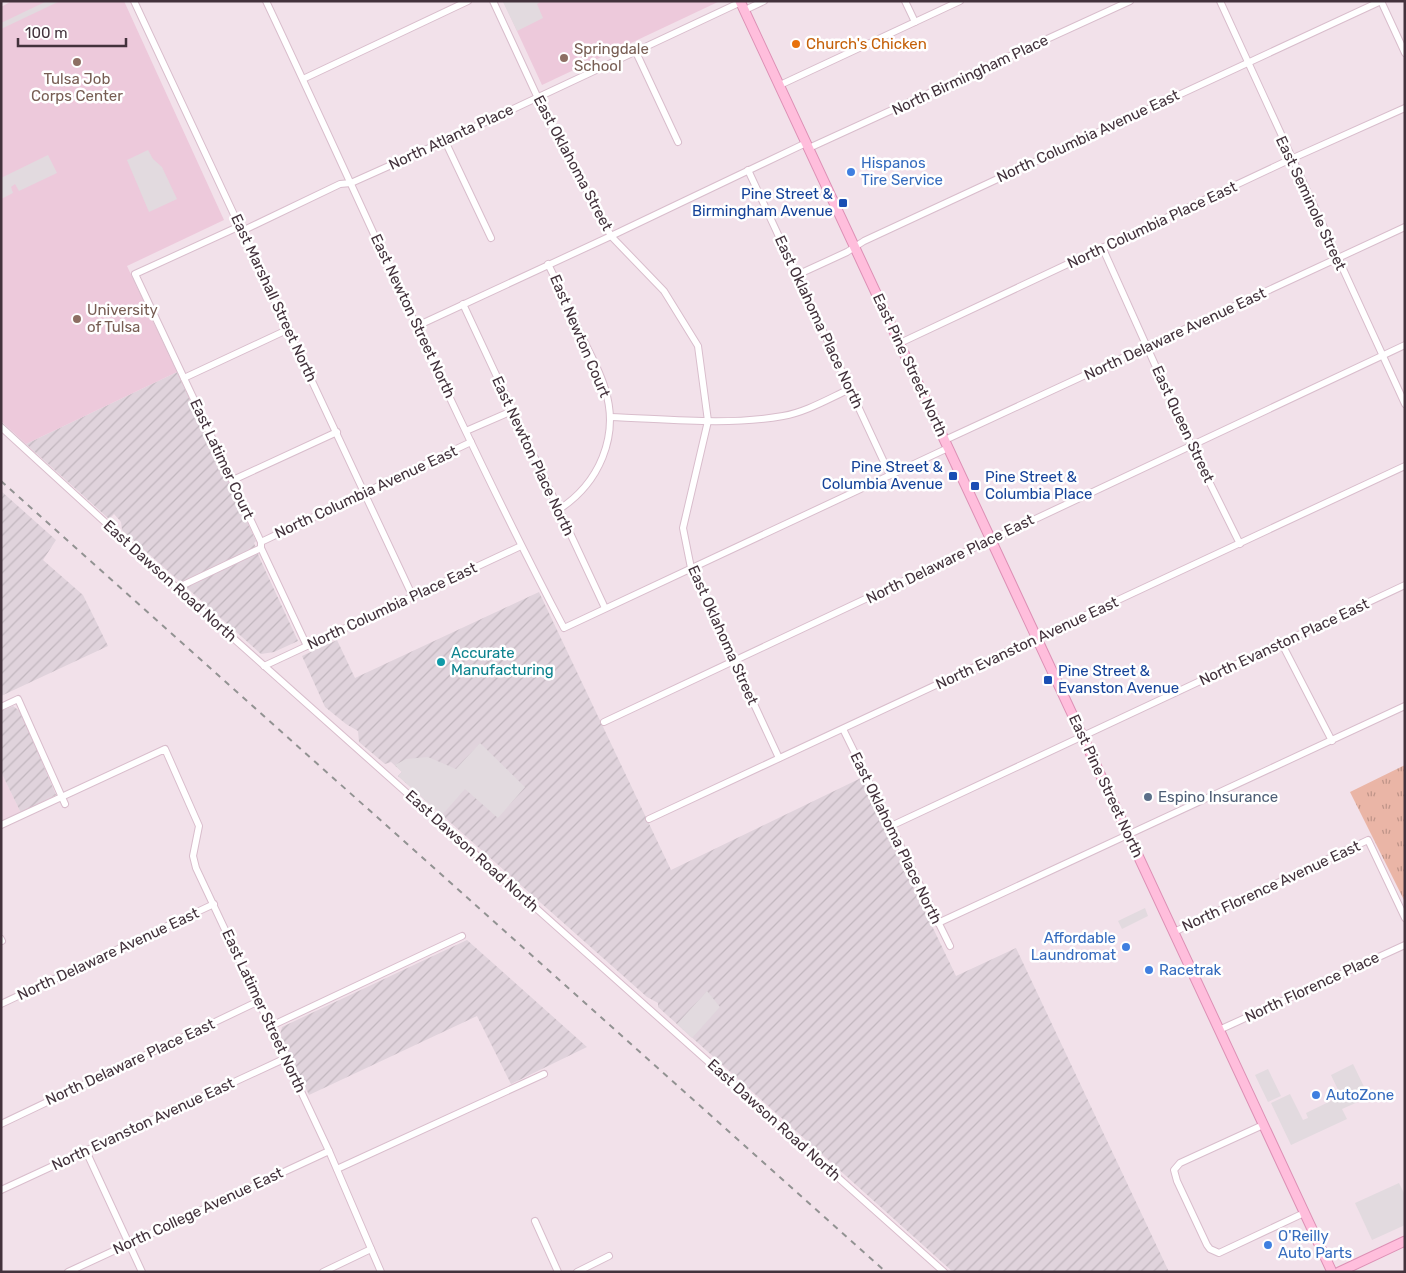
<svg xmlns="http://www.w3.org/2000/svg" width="1406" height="1273" viewBox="0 0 1406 1273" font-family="Rubik,sans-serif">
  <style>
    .residential { fill: #eed5e2 }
    .industrial { fill: url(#industrial-furrows) }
    .education { fill: #edc9db }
    .park { fill: url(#park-tufts) }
    .parking { fill: #e2dadf }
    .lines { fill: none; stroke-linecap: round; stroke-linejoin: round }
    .minor-casing { stroke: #d9bdcc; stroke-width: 8 }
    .secondary-casing { stroke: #dd90b5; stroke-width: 11 }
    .minor { stroke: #fff; stroke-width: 6 }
    .secondary { stroke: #ffbedc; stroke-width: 9 }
    .rail { stroke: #929292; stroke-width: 2; stroke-dasharray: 6 6; stroke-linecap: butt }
    .food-dot { fill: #e8710a; stroke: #fff; stroke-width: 2 }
    .education-dot { fill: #8d6e63; stroke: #fff; stroke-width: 2 }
    .shop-dot { fill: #3f7fe0; stroke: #fff; stroke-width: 2 }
    .transit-dot { fill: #1a4fb4; stroke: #fff; stroke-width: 2 }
    .culture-dot { fill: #0f9aa8; stroke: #fff; stroke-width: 2 }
    .service-dot { fill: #5c6f8a; stroke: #fff; stroke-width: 2 }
    .labels { text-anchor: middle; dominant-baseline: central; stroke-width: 5; stroke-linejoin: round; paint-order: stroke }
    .food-label { font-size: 15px; fill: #c56008; stroke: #fff; text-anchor: start }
    .education-label { font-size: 15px; fill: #785e54; stroke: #fff; text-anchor: start }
    .street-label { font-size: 15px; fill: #43323c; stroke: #fff }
    .shop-label { font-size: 15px; fill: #366cbe; stroke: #fff; text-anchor: start }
    .transit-label { font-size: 15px; fill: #164399; stroke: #fff; text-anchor: end }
    .culture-label { font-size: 15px; fill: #0d838f; stroke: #fff; text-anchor: start }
    .service-label { font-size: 15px; fill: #4e5e75; stroke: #fff; text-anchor: start }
  </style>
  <defs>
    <pattern id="industrial-furrows" width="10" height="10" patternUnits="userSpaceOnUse" patternTransform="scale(1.25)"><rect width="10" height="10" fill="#e0d3dc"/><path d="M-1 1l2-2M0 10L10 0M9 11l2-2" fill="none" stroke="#c1b6be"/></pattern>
    <pattern id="park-tufts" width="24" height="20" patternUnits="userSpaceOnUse" patternTransform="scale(1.25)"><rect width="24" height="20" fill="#eab5a6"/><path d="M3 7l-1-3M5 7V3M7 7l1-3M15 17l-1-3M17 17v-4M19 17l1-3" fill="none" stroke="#bf9488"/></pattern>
  </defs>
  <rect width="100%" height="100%" fill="#f2e1ea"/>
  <polygon class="residential" points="1,772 21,813 1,821"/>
  <g class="industrial">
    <polygon points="177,372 256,541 254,543 260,559 298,641 274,652 261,654 122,530 121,522 114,514 109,519 26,444"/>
    <polygon points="1,491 56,540 43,560 83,595 108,646 1,696"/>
    <polygon points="539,592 671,870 861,778 956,976 1016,948 1169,1272 953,1272 658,1007 658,1003 647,997 398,776 402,772 391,762 385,764 359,742 358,731 346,724 325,707 302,656 337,640 355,678"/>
    <polygon points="13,706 21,712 56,795 21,813 1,772 1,711"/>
    <polygon points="467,940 587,1047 511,1084 477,1016 309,1095 280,1035 282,1027"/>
  </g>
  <g class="education">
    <polygon points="12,1 124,1 224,220 127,266 177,372 26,444 1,421 1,7"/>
    <polygon points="503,1 720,1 542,85"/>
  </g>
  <polygon class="park" points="1405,765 1405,902 1350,792"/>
  <g class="parking">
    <polygon points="47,1 60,1 1,29 1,23"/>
    <polygon points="542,1 537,4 543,18 517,31 503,2"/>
    <polygon points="148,150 153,159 162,167 177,199 149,212 127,160"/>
    <polygon points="48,155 57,173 19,191 15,184 11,187 13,193 1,199 1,178"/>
    <polygon points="480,743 525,787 498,818 465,789 442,815 398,776 402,772 395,765 406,759 428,757 456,769"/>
    <polygon points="1145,908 1148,916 1122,929 1118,921"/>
    <polygon points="707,991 720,1007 692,1038 677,1024"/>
    <polygon points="1353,1064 1369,1097 1342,1109 1347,1119 1291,1145 1271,1103 1290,1094 1303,1120 1308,1118 1306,1113 1341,1096 1331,1075"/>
    <polygon points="1268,1069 1281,1096 1268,1102 1255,1075"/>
    <polygon points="1399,1183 1405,1195 1405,1225 1372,1240 1355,1203"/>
  </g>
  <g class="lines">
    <g class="minor-casing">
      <g id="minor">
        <polyline points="134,1 413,597"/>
        <path d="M266,1C365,210 456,423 564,628L948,448"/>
        <polyline points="493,1 537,96 611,236 664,291 698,346 708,421 683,528 691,568 779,758"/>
        <polyline points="905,1 915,22"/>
        <polyline points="1220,1 1405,404"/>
        <polyline points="1381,1 1405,53"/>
        <polyline points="745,10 764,1"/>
        <polyline points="635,50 678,142"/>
        <polyline points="303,79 468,1"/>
        <polyline points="780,85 960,1"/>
        <polyline points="445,141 491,238"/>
        <polyline points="809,148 1130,1"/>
        <polyline points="748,170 890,475"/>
        <polyline points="240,226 135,274 261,542 261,548 307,646"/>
        <polyline points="242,231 340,184 351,183 445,141 741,2"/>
        <polyline points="1103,249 1191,445 1240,544"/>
        <path d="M548,264C560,288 571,312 582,337C590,354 600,371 605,389C620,436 599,484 558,510"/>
        <polyline points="797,275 847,252 864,241 1381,1"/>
        <polyline points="463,304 605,608"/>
        <polyline points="417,326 611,236 806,143"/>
        <polyline points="900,343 1291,159 1405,108"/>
        <polyline points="184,378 289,329"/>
        <path d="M610,417C667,419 726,426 783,416C806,412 828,399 850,389"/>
        <polyline points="1,427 177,588 944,1272"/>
        <polyline points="466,431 512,411"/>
        <polyline points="945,440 1405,227"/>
        <polyline points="233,480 337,432"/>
        <polyline points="261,542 471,442"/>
        <polyline points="177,588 261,548"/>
        <polyline points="1282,644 1332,741"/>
        <polyline points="264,666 521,546"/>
        <polyline points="1,707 18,699 65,804"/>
        <polyline points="604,722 1405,345"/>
        <polyline points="843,729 950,946"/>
        <polyline points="649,819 1405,466"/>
        <polyline points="1,825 165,749 199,826 193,856 196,868 329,1151 381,1272"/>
        <polyline points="891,826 1405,585"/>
        <polyline points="938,923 1405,706"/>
        <polyline points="1174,932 1368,840 1405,918"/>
        <polyline points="1,939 2,941"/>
        <polyline points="1,1004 214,904"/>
        <polyline points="271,1026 462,936"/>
        <polyline points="1219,1030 1405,945"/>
        <polyline points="1,1124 259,1001"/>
        <polyline points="1263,1125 1180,1163 1174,1170 1177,1181 1207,1245 1210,1249 1219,1253 1304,1213"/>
        <polyline points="86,1151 142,1272"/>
        <polyline points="337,1169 544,1074"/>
        <polyline points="1,1190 286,1058"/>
        <polyline points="535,1221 558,1272"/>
        <polyline points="68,1272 329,1151"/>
        <polyline points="323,1272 371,1249"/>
        <polyline points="577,1272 609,1256"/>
      </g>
    </g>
    <g class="secondary-casing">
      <g id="secondary">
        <polyline points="740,1 1332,1272"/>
        <polyline points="1339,1272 1405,1241"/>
      </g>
    </g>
    <use href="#minor" class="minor"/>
    <use href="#secondary" class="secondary"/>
    <polyline class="rail" points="1,481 886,1272"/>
  </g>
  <circle class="food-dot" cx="796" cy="44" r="5"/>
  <g class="education-dot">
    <circle cx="564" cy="58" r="5"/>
    <circle cx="77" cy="62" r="5"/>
    <circle cx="77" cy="319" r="5"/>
  </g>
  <g class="shop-dot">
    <circle cx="851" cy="172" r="5"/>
    <circle cx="1126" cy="947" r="5"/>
    <circle cx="1149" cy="970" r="5"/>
    <circle cx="1316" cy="1095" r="5"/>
    <circle cx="1268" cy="1245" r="5"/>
  </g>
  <g class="transit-dot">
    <rect x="838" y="198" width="10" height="10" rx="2.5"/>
    <rect x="948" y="471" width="10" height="10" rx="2.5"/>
    <rect x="970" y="481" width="10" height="10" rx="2.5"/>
    <rect x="1043" y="675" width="10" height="10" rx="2.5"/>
  </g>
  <circle class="culture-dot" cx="441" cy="662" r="5"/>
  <circle class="service-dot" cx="1148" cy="797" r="5"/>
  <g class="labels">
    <g class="food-label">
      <text x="806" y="44">Church's Chicken</text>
    </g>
    <g class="education-label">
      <text x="574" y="49">Springdale<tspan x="574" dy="17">School</tspan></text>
      <text x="77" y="79" text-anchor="middle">Tulsa Job<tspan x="77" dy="17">Corps Center</tspan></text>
      <text x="87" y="310">University<tspan x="87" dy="17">of Tulsa</tspan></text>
    </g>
    <g class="street-label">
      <text transform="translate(970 75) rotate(-25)">North Birmingham Place</text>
      <text transform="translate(1088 136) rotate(-25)">North Columbia Avenue East</text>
      <text transform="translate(451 137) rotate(-25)">North Atlanta Place</text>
      <text transform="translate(573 163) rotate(62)">East Oklahoma Street</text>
      <text transform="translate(1311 203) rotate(65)">East Seminole Street</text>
      <text transform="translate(1152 225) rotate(-25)">North Columbia Place East</text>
      <text transform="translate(274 298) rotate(65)">East Marshall Street North</text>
      <text transform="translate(413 316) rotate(65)">East Newton Street North</text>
      <text transform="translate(819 322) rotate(65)">East Oklahoma Place North</text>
      <text transform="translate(1175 334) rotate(-25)">North Delaware Avenue East</text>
      <text transform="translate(580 336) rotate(67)">East Newton Court</text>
      <text transform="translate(910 365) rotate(65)">East Pine Street North</text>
      <text transform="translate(1183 424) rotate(65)">East Queen Street</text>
      <text transform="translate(533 456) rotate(65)">East Newton Place North</text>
      <text transform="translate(222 459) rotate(65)">East Latimer Court</text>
      <text transform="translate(366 492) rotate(-25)">North Columbia Avenue East</text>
      <text transform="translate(950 559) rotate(-26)">North Delaware Place East</text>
      <text transform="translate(170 581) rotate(42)">East Dawson Road North</text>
      <text transform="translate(392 606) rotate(-25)">North Columbia Place East</text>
      <text transform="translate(723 635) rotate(66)">East Oklahoma Street</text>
      <text transform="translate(1284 642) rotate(-25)">North Evanston Place East</text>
      <text transform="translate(1027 643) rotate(-25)">North Evanston Avenue East</text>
      <text transform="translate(1106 786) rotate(65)">East Pine Street North</text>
      <text transform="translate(896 838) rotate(64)">East Oklahoma Place North</text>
      <text transform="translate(472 851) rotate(42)">East Dawson Road North</text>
      <text transform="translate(1271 886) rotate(-25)">North Florence Avenue East</text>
      <text transform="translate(108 954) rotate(-25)">North Delaware Avenue East</text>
      <text transform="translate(1312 987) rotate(-25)">North Florence Place</text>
      <text transform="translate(264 1011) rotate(65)">East Latimer Street North</text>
      <text transform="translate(130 1062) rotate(-25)">North Delaware Place East</text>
      <text transform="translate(774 1120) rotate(42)">East Dawson Road North</text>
      <text transform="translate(143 1124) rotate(-25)">North Evanston Avenue East</text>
      <text transform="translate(198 1211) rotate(-25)">North College Avenue East</text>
    </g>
    <g class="shop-label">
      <text x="861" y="163">Hispanos<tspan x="861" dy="17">Tire Service</tspan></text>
      <text x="1116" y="938" text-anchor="end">Affordable<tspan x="1116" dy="17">Laundromat</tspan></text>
      <text x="1159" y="970">Racetrak</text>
      <text x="1326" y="1095">AutoZone</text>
      <text x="1278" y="1236">O'Reilly<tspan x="1278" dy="17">Auto Parts</tspan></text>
    </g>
    <g class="transit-label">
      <text x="833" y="194">Pine Street &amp;<tspan x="833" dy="17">Birmingham Avenue</tspan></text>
      <text x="943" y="467">Pine Street &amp;<tspan x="943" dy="17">Columbia Avenue</tspan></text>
      <text x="985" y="477" text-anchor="start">Pine Street &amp;<tspan x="985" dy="17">Columbia Place</tspan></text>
      <text x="1058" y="671" text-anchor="start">Pine Street &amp;<tspan x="1058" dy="17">Evanston Avenue</tspan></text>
    </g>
    <g class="culture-label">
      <text x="451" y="653">Accurate<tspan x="451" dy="17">Manufacturing</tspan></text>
    </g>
    <g class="service-label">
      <text x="1158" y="797">Espino Insurance</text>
    </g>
  </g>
  <rect width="1406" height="1273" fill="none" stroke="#43323c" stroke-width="5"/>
  <path d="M18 38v8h108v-8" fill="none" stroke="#43323c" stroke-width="2.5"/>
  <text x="25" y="38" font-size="15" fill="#43323c" stroke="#ffffff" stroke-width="4" paint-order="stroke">100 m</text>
</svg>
